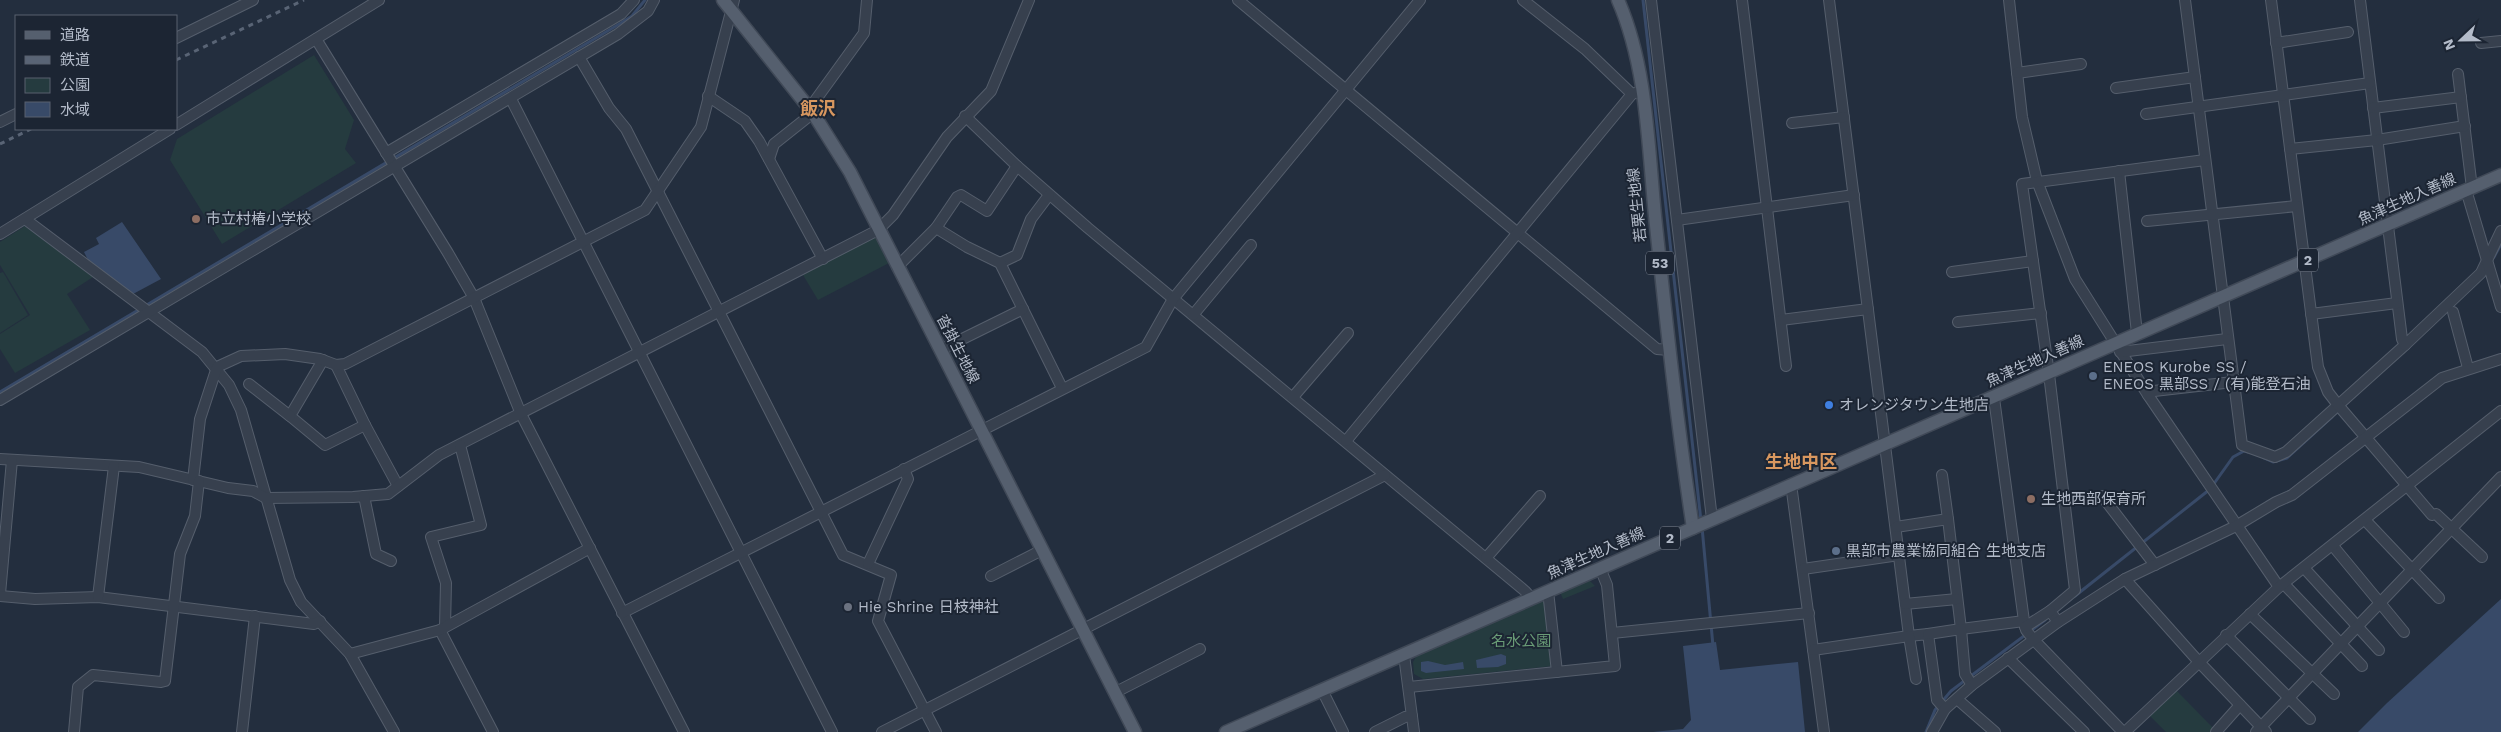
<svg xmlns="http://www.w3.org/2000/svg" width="2501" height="732" viewBox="0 0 2501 732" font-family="'Work Sans','Noto Sans JP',sans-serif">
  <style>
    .green { fill: #253b3f }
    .water { fill: #384a68 }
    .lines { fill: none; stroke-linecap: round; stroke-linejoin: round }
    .stream { stroke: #384a68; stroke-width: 3 }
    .minor-casing { stroke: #555e6c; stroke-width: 12 }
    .major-casing { stroke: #404957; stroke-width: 15 }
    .minor { stroke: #37404e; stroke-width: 10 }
    .major { stroke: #555f6e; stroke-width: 12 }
    .rail { stroke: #596475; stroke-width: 3; stroke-dasharray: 5 5; stroke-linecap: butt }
    .education-dot { fill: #8d6e63; stroke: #1c2533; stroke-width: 2 }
    .service-dot { fill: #5c6f8a; stroke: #1c2533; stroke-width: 2 }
    .shop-dot { fill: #3f7fe0; stroke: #1c2533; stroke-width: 2 }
    .worship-dot { fill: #6b7280; stroke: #1c2533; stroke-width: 2 }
    .labels { text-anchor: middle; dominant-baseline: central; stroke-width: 4; stroke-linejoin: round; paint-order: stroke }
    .shield { fill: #1c2533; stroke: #868e9c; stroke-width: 1 }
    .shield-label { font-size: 14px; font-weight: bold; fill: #b3bbc9 }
    .street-label { font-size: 15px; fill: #b3bbc9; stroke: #1c2533 }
    .poi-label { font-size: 15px; fill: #b3bbc9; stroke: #1c2533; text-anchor: start }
    .park-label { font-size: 15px; fill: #699b76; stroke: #1c2533 }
    .quarter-label { font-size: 18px; font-weight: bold; fill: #d8975f; stroke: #1c2533 }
  </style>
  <rect width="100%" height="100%" fill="#232e3e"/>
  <g class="green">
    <polygon points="314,55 354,120 345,149 356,163 222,244 170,160 177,139"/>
    <polygon points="25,226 93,277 67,294 90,330 15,373 0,349 0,334 30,315 0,265 0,242"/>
    <polygon points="876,236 889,263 818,300 803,275"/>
    <polygon points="3,272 28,315 0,333 0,273"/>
    <polygon points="1589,580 1595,586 1563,599 1560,592"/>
    <polygon points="1545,599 1553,666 1423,679 1414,674 1413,662 1417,655"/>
    <polygon points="2176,690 2214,729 2212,732 2166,732 2149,715"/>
  </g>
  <g class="water">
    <polygon points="122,222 161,279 133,294 89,262 84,252 99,244 96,238"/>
    <polygon points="2501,599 2501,732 2358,732 2387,703"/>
    <polygon points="1716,642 1720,670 1798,662 1805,732 1653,732 1683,729 1691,720 1683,646"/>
    <polygon points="1501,654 1506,656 1506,664 1498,667 1477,668 1476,660"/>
    <polygon points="1428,661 1445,665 1463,662 1464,669 1426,673 1421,671 1421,662"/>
  </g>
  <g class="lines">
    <g class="stream">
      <polyline points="1643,0 1701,521"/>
      <polyline points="2494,257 2501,244"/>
      <polyline points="145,306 621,23 632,16 645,0"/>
      <polyline points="0,392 140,309"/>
      <polyline points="2264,458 2273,462 2287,458 2332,417"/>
      <polyline points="2213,485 2233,457 2244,451 2248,452"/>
      <polyline points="1702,527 1713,646"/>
      <polyline points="2075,596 2209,490"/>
      <polyline points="1926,732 1935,710 1951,691 2045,620"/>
    </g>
    <g class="minor-casing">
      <g id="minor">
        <polyline points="1238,0 1657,349 1669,350"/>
        <polyline points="1523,0 1585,49 1632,94"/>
        <polyline points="1651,0 1712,519"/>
        <polyline points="1742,0 1786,366"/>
        <polyline points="1829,0 1909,636 1928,634 1937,700 1945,709"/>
        <polyline points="2009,0 2022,117 2037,181 2075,279 2148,395 2279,587"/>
        <polyline points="2185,0 2242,445 2275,457 2286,452 2405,345"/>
        <polyline points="2271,0 2318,367 2328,392 2338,405 2432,515 2436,514 2482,557"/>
        <polyline points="2360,0 2402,339 2405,345 2481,273 2501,231"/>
        <polyline points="176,38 253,0"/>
        <polyline points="316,39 448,253 474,298 521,414 684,732"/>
        <polyline points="2276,43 2348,32"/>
        <polyline points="2481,43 2501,41"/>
        <polyline points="579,57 609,108 626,129 843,555 891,575 878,621 936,732"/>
        <polyline points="2017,73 2081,64"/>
        <polyline points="2458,74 2472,188"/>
        <polyline points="2116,88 2195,77"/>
        <polyline points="708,96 745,121 759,141 823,259"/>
        <polyline points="511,99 832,732"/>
        <polyline points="2373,108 2461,97"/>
        <polyline points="809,109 864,33 867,0"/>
        <polyline points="2146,114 2370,83"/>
        <polyline points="965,116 1017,166 1088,228 1525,591 1532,599"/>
        <polyline points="0,122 16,114"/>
        <polyline points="1792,123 1844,117"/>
        <polyline points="176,125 379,0"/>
        <polyline points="2290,149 2377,140 2465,126"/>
        <polyline points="386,153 621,14 634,0"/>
        <polyline points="769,159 774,144 813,113"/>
        <polyline points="2119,171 2137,333"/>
        <polyline points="2466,190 2501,307"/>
        <polyline points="25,219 202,352 229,385 241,410 290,580 301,602 350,654 394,732"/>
        <polyline points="1677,220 1854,195"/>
        <polyline points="2147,221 2297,206"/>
        <polyline points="936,228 957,197 961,195 987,211 1017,166"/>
        <polyline points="0,234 170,129"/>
        <polyline points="1000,263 1017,255 1031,219 1049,195"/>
        <polyline points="897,267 936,228 967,247 1000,263 1062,388"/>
        <polyline points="1952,272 2033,261"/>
        <polyline points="2453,312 2468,368"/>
        <polyline points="2311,314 2397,303"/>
        <polyline points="1193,315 1251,245"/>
        <polyline points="1781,320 1868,309"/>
        <polyline points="1958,322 2041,313"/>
        <polyline points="940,350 1023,309"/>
        <polyline points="2120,352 2227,339"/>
        <polyline points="323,360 290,416 325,445 365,425"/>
        <polyline points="336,365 365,425 398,486"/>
        <polyline points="249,384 290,416"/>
        <polyline points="2148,395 2154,391 2233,382"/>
        <polyline points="1293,397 1348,333"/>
        <polyline points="1994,398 2024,621"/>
        <polyline points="0,400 618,34 648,11 654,0"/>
        <polyline points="1346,441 1632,94 1642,91"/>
        <polyline points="0,459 139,467 228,488 253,491 266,498 353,497 388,494 439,455 878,230 893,215 947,137 991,91 1029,0"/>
        <polyline points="1942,475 1948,519"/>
        <polyline points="193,480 200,419 217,367 241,356 285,354 320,359 336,365 345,364 645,210 701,127 734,0"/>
        <polyline points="1791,484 1824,732"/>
        <polyline points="364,496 376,554 391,561"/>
        <polyline points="2102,496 2155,565"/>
        <polyline points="2365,520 2439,598"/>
        <polyline points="1896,527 1948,519 1961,629 2024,621 2026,630 2033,639 2123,732"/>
        <polyline points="2333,546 2404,632"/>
        <polyline points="1486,558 1540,496"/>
        <polyline points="868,564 908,479 904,469"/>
        <polyline points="1803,569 1899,555"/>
        <polyline points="2305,569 2379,650"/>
        <polyline points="991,576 1042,550"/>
        <polyline points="2125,579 2199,662 2266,732"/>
        <polyline points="2284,584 2362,666"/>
        <polyline points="1548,591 1557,672"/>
        <polyline points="0,594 12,460"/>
        <polyline points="0,596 35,599 98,597 314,624 320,621"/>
        <polyline points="98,597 114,466"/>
        <polyline points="1905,604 1957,599"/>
        <polyline points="622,613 1146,347 1173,299 1420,0"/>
        <polyline points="2250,614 2334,694"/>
        <polyline points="2058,622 2050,611 2075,590 2049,374 2022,184 2205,160"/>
        <polyline points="445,627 446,583 431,537 481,525 460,445"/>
        <polyline points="2025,627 2050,611"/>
        <polyline points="440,630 493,732"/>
        <polyline points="1612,633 1809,613"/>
        <polyline points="1928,634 1961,629 1965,674 1972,685"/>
        <polyline points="2226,635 2310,719"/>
        <polyline points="1813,650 1909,636 1916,679"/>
        <polyline points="350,654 440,630 590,548"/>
        <polyline points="1404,655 1414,732"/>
        <polyline points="2008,658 2084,732"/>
        <polyline points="1409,687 1615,666 1607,585 1600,568"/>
        <polyline points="1322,690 1343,732"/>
        <polyline points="1114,693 1200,649"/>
        <polyline points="1957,699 1995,732"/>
        <polyline points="74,732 78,687 93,675 161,682 165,681 180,554 195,516 199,481"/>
        <polyline points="242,732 255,616"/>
        <polyline points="882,732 1385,475"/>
        <polyline points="1375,732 1405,717 1412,716"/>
        <polyline points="1932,732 1945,709 1972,685 2058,622 2125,579 2236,526 2276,502 2292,495 2442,378 2501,359"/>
        <polyline points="2125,732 2279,587 2501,411"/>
        <polyline points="2216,732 2240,705"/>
        <polyline points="2256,732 2501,477"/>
      </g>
    </g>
    <g class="major-casing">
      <g id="major">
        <polyline points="723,0 813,113 850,172 1135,732"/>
        <path d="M1618,0C1647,66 1648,144 1655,216C1666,320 1677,424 1693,528"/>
        <polyline points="1226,732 2501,175"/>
      </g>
    </g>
    <use href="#minor" class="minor"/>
    <use href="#major" class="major"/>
    <g class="rail">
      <polyline points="176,60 304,0"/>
      <polyline points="0,144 31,129"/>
    </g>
  </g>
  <g class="education-dot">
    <circle cx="196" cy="219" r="5"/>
    <circle cx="2031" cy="499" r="5"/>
  </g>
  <g class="service-dot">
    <circle cx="2093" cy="376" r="5"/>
    <circle cx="1836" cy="551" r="5"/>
  </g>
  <circle class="shop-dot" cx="1829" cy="405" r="5"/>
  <circle class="worship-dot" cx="848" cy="607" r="5"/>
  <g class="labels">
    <g class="shield">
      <rect x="2298" y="248.5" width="20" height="23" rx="4"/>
      <rect x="1646" y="251.5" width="28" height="23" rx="4"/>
      <rect x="1660" y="526.5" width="20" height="23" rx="4"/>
    </g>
    <g class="shield-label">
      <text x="2308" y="260">2</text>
      <text x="1660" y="263">53</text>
      <text x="1670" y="538">2</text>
    </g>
    <g class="street-label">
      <text transform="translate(2407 199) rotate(-24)">魚津生地入善線</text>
      <text transform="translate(1637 205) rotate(-96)">若栗生地線</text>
      <text transform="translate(958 349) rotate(63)">沓掛生地線</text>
      <text transform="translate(2035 361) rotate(-24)">魚津生地入善線</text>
      <text transform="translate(1596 553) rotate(-24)">魚津生地入善線</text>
    </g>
    <g class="poi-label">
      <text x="206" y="219">市立村椿小学校</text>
      <text x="2103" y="367">ENEOS Kurobe SS /<tspan x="2103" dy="17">ENEOS 黒部SS / (有)能登石油</tspan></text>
      <text x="1839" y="405">オレンジタウン生地店</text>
      <text x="2041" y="499">生地西部保育所</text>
      <text x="1846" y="551">黒部市農業協同組合 生地支店</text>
      <text x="858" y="607">Hie Shrine 日枝神社</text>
    </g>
    <g class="park-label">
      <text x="1521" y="641">名水公園</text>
    </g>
    <g class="quarter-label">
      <text x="818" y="108">飯沢</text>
      <text x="1801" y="461">生地中区</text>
    </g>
  </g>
  <rect x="15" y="15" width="162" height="115" fill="#1c2533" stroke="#58616f"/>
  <rect x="25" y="31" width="25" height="8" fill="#555f6e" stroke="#58616f"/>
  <text x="60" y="40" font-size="15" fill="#b3bbc9">道路</text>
  <rect x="25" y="56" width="25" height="8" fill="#596475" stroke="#58616f"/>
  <text x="60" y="65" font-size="15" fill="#b3bbc9">鉄道</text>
  <rect x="25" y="78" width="25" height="15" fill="#253b3f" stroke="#58616f"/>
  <text x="60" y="90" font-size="15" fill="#b3bbc9">公園</text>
  <rect x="25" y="102" width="25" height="15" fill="#384a68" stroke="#58616f"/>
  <text x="60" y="115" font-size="15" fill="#b3bbc9">水域</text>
  <g transform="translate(2461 40) rotate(248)" stroke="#1c2533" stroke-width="4" paint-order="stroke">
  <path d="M0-4L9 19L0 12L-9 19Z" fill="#b3bbc9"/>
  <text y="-8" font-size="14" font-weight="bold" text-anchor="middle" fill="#b3bbc9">N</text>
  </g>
</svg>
